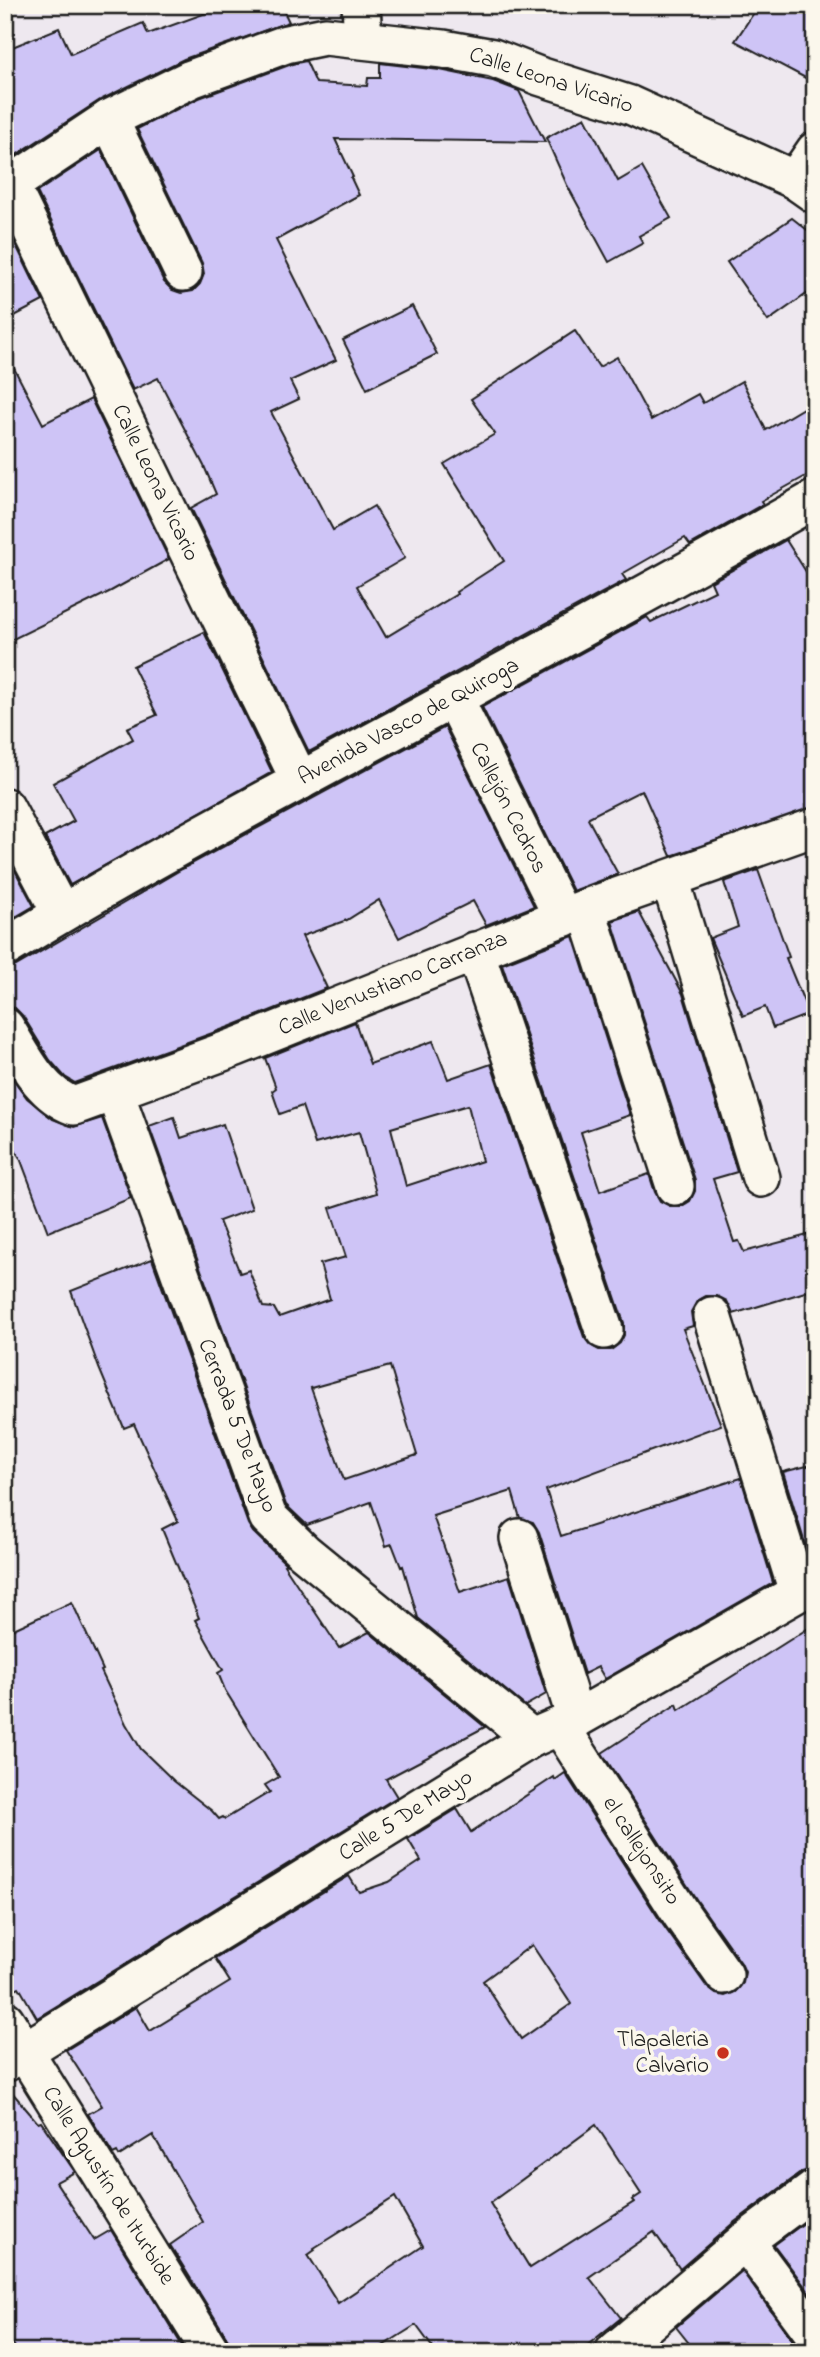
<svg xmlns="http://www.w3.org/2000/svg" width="820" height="2357" viewBox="0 0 820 2357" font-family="'Indie Flower',sans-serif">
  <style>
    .building { fill: #cec4f6; stroke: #1c1c1c; stroke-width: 2; fill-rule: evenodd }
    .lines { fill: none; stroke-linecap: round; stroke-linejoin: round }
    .minor-casing { stroke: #1c1c1c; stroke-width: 42 }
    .minor { stroke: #fbf7ec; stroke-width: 37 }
    .poi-dot { fill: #c8321e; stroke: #fbf7ec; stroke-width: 2.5 }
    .labels { text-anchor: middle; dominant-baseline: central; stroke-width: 7; stroke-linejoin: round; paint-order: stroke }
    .street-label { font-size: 23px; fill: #1c1c1c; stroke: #fbf7ec }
    .poi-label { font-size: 23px; fill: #1c1c1c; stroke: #fbf7ec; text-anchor: end }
  </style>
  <rect width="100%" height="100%" fill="#eee8ef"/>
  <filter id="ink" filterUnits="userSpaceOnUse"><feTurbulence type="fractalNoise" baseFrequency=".0143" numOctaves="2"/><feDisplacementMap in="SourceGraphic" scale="14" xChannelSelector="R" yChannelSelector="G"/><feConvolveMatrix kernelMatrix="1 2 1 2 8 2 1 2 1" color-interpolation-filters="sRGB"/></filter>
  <g filter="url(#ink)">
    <g class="building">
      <polygon points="228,5 281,5 289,22 184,59 100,100 13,157 5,138 5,50 59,28 71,54 143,23 148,34"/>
      <polygon points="759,5 815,5 815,83 735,41"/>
      <polygon points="306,61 316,83 367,86 368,78 380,78 380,63 440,70 493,81 519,91 545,142 335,139 353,177 351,178 359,195 276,240 336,360 290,381 299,399 271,412 333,530 374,506 405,558 357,586 386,637 457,594 456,592 504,561 444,464 495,434 471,399 575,331 599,367 617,357 651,420 698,394 703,403 742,381 766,430 815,401 815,471 761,501 763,504 715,531 690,545 685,538 622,574 626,580 309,752 191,508 216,494 204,466 158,378 133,390 37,192 101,150 164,282 172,290 181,293 193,291 200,284 204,274 202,263 137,129 199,98 292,64"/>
      <polygon points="585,117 618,181 642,167 671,218 639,236 643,243 609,262 567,185 546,138"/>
      <polygon points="792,218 815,236 815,288 768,321 727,262"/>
      <polygon points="12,237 43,301 5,321 5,240"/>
      <polygon points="412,306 437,354 367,389 343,340"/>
      <polygon points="5,351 43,424 91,399 169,559 111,591 5,643"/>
      <polygon points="786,540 815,586 815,807 671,856 642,790 589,817 588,819 618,874 573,891 482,707 647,617 651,622 715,591 711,582"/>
      <polygon points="204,632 272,772 70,885 45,837 74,821 53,783 133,739 127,728 157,715 133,666"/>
      <polygon points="445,727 534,906 486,925 473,901 399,938 379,900 347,920 302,936 327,988 229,1027 75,1083 65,1077 50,1060 23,1016 15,1008 5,1006 5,969 16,966 182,869"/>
      <polygon points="12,865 34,906 5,923 5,868"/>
      <polygon points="758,870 789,957 786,958 809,1014 773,1028 765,1007 743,1016 710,938 738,927 724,882"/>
      <path d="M639,912L683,994L737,1172L713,1179L734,1242L739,1241L744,1252L815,1233V1289L733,1314L727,1301L717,1296H706L697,1301L691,1312L693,1326L683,1329L721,1425L546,1490L561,1536L741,1478L773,1583L605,1679L598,1667L584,1674L539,1532L533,1522L520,1518L512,1491L433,1516L460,1592L509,1576L546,1694L525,1706L418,1618L403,1566L401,1567L392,1544L386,1546L371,1502L307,1525L286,1505L149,1126L174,1117L181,1138L223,1124L252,1209L219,1221L240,1273L249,1270L263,1307L274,1308L279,1317L330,1299L320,1264L346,1257L330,1208L376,1193L359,1132L315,1144L302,1106L280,1114L272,1091L276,1088L265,1058L355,1022L370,1064L433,1041L448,1079L491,1064L584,1337L590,1345L599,1350H611L620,1343L624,1335V1323L502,964L573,936L630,1115L581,1132L600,1191L649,1174L655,1192L660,1201L670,1206H682L690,1201L695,1191V1180L612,921ZM468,1105L482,1161L406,1186L391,1128ZM390,1366L417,1455L344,1480L311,1388Z"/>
      <polygon points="5,1068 27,1098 53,1119 74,1127 102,1118 131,1198 48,1232 20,1158 5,1135"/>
      <polygon points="152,1259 248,1524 253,1532 286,1564 284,1565 339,1648 369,1632 485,1727 386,1779 397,1797 37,2018 19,1987 5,1995 5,1633 72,1602 103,1670 101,1671 126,1724 141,1749 174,1781 212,1811 219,1819 223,1817 225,1819 270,1792 265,1785 279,1777 225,1690 218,1673 223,1670 195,1620 199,1618 162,1529 178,1521 134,1424 124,1428 99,1368 71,1291"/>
      <polygon points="815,1464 815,1562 811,1563 783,1472"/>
      <path d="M815,1624V2168L802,2172L732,2224L680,2269L654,2232L589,2277L621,2318L579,2352H436L416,2325L373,2352H232L229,2341L170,2245L203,2222L153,2135L119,2156L117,2152L113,2154L88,2114L102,2106L66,2050L136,2007L150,2031L230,1982L215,1958L349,1876L359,1892L389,1882L421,1861L408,1839L457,1809L471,1832L554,1777L555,1780L565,1773L663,1925L707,1987L716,1994L725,1996L735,1992L743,1983L745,1972L741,1963L698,1902L602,1753L677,1704L679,1710ZM532,1945L571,2004L521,2039L483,1981ZM596,2125L641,2194L632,2200L634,2202L530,2268L490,2203ZM395,2197L423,2246L338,2303L308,2255L315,2250L314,2248Z"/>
      <polygon points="5,2084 38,2123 41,2122 75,2172 56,2182 94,2240 111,2230 186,2352 18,2352 5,2331"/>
      <polygon points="815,2215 815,2300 774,2245"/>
      <polygon points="742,2271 798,2348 803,2352 696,2352 676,2327"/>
    </g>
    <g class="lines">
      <g class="minor-casing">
        <g id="minor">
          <polyline points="361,5 363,39"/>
          <polyline points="109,119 183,272"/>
          <polyline points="795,180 815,151"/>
          <polyline points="454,698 563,918"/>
          <polyline points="300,781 10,185 109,119 191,79 286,44 325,36 443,49 493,58 539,76 630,105 795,180 815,194"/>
          <polyline points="5,807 61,913"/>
          <polyline points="670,879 761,1178"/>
          <polyline points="586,908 675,1186"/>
          <path d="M5,948C151,858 303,780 454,698C574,633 696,567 815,499"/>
          <polyline points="475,951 604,1330"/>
          <path d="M5,1027C23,1056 40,1094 74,1106L236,1047L586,908L815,827"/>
          <polyline points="115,1093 268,1517 304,1552 532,1738"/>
          <polyline points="712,1316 798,1592"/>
          <polyline points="519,1538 576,1719"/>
          <polyline points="560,1726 681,1914 724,1975"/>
          <polyline points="5,2020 211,2352"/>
          <polyline points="5,2063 532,1738 576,1719 815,1583"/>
          <polyline points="745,2241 815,2335"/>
          <polyline points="614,2352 745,2241 815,2189"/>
        </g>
      </g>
      <use href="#minor" class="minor"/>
    </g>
  </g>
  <circle class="poi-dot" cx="723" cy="2053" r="7"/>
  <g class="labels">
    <g class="street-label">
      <text transform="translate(551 81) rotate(18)">Calle Leona Vicario</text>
      <text transform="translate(155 483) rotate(64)">Calle Leona Vicario</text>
      <text transform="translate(409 722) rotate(-28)">Avenida Vasco de Quiroga</text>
      <text transform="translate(508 808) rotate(63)">Callejón Cedros</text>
      <text transform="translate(393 984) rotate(-22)">Calle Venustiano Carranza</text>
      <text transform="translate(237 1426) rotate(69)">Cerrada 5 De Mayo</text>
      <text transform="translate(406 1816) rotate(-32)">Calle 5 De Mayo</text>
      <text transform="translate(641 1851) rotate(57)">el callejonsito</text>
      <text transform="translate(108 2186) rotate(58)">Calle Agustín de Iturbide</text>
    </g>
    <g class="poi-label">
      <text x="709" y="2040">Tlapaleria<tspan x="709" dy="26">Calvario</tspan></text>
    </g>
  </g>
  <rect width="820" height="2357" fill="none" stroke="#fbf7ec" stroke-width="28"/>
  <rect x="14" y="14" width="792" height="2329" fill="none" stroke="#1c1c1c" stroke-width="2.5" filter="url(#ink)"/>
</svg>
